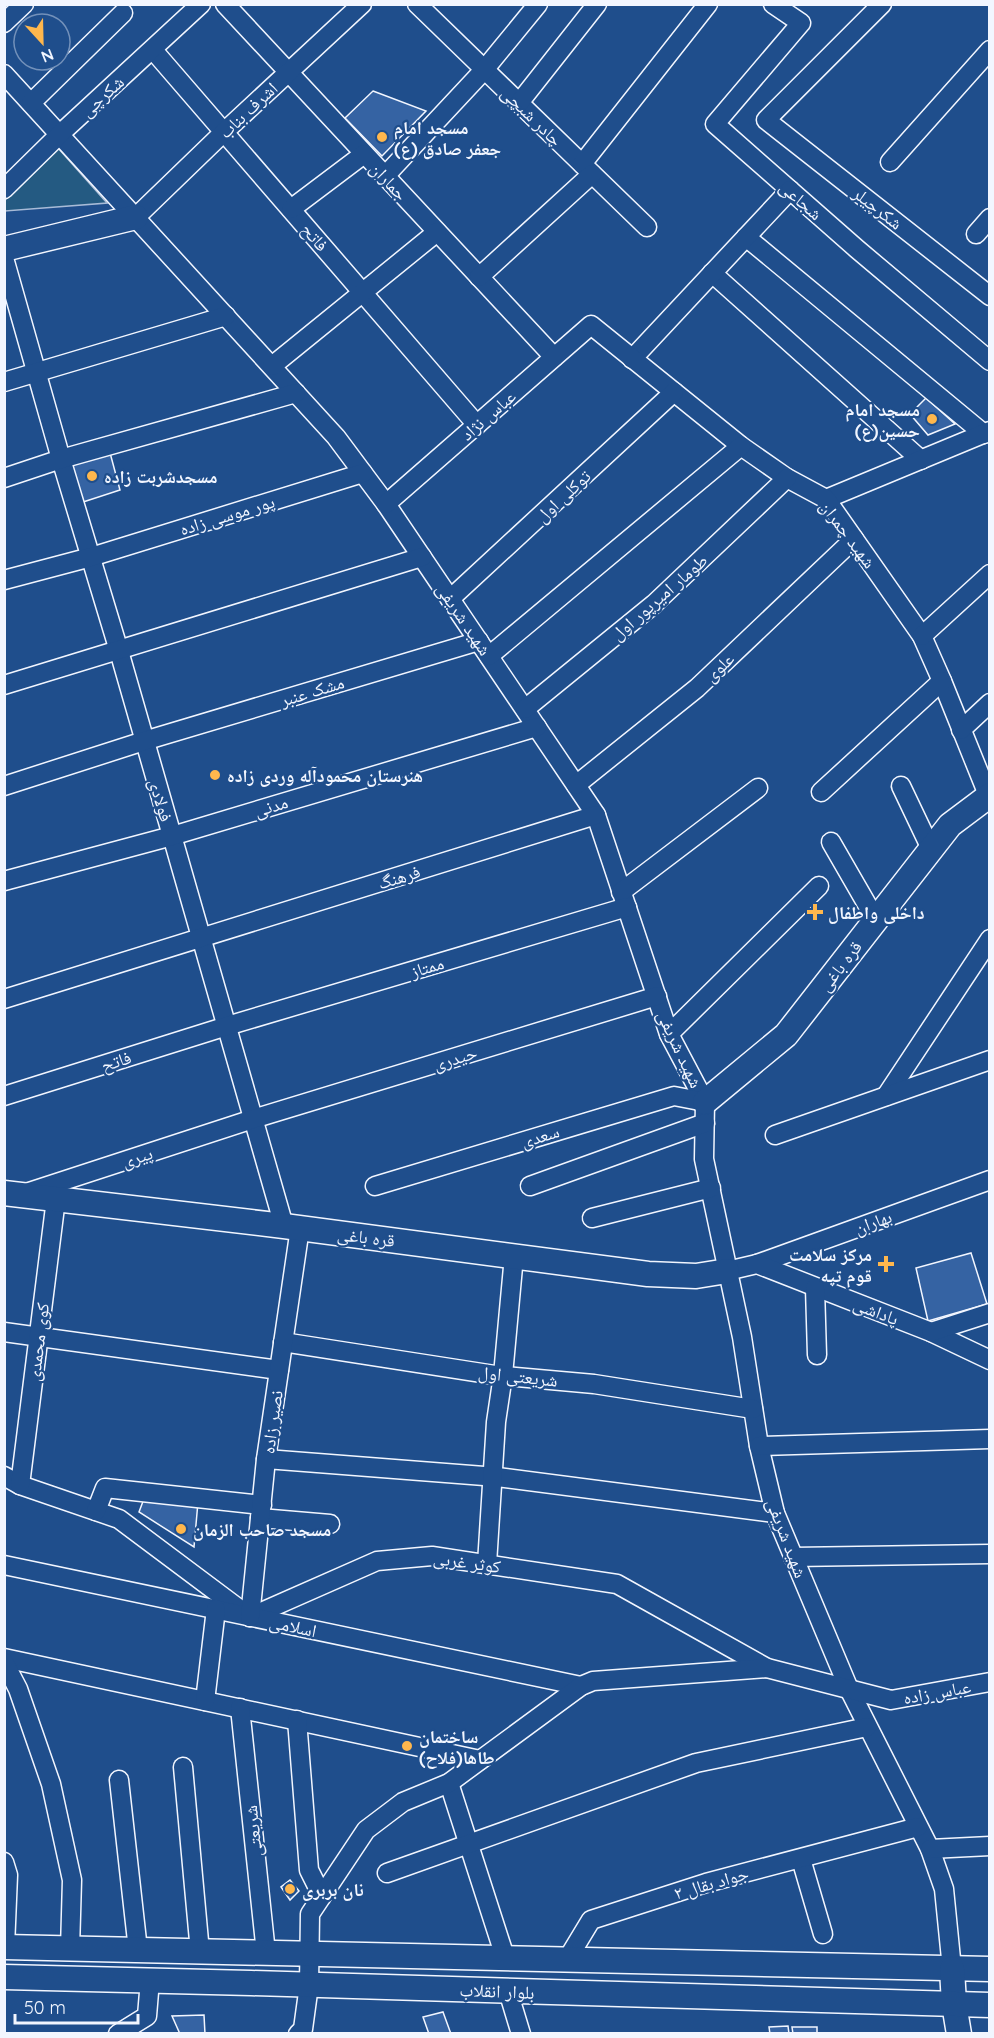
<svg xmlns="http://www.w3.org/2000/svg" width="994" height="2038" viewBox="0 0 994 2038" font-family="Quicksand,'Noto Naskh Arabic',sans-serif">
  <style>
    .green { fill: #245a82; stroke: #a8bbd7; stroke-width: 1.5 }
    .building { fill: #3563a3; stroke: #f2f6ff; stroke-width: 1.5 }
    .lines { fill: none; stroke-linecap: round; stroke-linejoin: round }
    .minor-casing { stroke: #f2f6ff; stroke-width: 21 }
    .major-casing { stroke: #f2f6ff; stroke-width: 27 }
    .minor { stroke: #1f4e8c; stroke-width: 18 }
    .major { stroke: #1f4e8c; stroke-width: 24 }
    .poi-dot { fill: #ffb74d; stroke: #1f4e8c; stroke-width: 2 }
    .labels { text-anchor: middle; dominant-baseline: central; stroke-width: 4.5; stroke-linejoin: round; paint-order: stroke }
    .street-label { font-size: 18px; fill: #f2f6ff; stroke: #1f4e8c }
    .poi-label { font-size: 18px; font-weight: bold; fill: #f2f6ff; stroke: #1f4e8c; text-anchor: start }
  </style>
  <rect width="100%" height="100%" fill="#1f4e8c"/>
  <polygon class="green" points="58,148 107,203 5,211 5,200"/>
  <g class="building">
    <polygon points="373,91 426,111 382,156 345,118"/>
    <polygon points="926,398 955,424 928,435 910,414"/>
    <polygon points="109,449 120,490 77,504 64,462"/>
    <polygon points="971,1253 987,1304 928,1321 916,1268"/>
    <polygon points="145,1496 198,1502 194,1547 139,1512"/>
    <polygon points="290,1880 299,1891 290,1900 281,1887"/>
    <polygon points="443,2012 451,2034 429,2034 423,2017"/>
    <polygon points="204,2015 205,2034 180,2034 172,2016"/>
    <polygon points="788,2026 789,2034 770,2034 769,2027"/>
    <polygon points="792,2027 817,2027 817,2034 793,2034"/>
  </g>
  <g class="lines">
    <g class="minor-casing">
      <g id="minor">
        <polyline points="225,4 554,357"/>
        <polyline points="417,4 647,227"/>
        <polyline points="773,4 801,23 715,124 857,249 990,361"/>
        <polyline points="882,4 766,120 990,296"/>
        <polyline points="4,23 24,4"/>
        <polyline points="153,50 477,425"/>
        <polyline points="4,74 336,437 386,504 596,815 669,1034 705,1102 704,1159 742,1337 759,1446 775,1513 849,1689 930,1849 944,1889 952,1969"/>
        <polyline points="31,103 123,13"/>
        <polyline points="519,103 597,4"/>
        <polyline points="890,162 990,50"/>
        <polyline points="582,164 708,4"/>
        <polyline points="385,176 484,70 538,4"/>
        <polyline points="4,189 60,134 201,4"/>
        <polyline points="291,209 364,154"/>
        <polyline points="136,217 224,132 362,4"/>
        <polyline points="976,234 990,218"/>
        <polyline points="746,237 984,434"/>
        <polyline points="4,258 61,459 119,651 284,1226"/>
        <polyline points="712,273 921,460"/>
        <polyline points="479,277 592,174"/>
        <polyline points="632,359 790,190"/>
        <polyline points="272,366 437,232"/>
        <polyline points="4,382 226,316"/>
        <polyline points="4,478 61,459 296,393"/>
        <polyline points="826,499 990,431"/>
        <polyline points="386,504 591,325 741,446 787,478 826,499 922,636 942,681 988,795"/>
        <polyline points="4,580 91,557 363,473"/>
        <polyline points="450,599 674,392"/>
        <polyline points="922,636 990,574"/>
        <polyline points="489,656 741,446"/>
        <polyline points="4,685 422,557"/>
        <polyline points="525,709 654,604 787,478"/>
        <polyline points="961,730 990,703"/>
        <polyline points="576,785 697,688 854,539"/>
        <polyline points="4,786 144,741 479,641"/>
        <polyline points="901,786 931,849"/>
        <polyline points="821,792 942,681"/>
        <polyline points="831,842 876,920"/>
        <polyline points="4,881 172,836 537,727"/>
        <polyline points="621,892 758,788"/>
        <polyline points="4,999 596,815"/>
        <polyline points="669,1034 819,886"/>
        <polyline points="4,1096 227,1026 627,907"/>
        <polyline points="886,1096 990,939"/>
        <polyline points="775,1135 990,1060"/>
        <polyline points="375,1186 674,1096 705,1102"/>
        <polyline points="530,1186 705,1123"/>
        <polyline points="26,1193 253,1119 657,996"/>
        <polyline points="592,1218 711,1188"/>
        <polyline points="757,1264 990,1180"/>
        <polyline points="727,1271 757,1264 931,1332 990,1360"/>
        <polyline points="815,1288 817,1355"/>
        <polyline points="4,1332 279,1370"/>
        <polyline points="931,1332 990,1313"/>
        <polyline points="283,1342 495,1375 594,1384 753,1409"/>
        <polyline points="759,1446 990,1439"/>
        <polyline points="266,1459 497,1477 775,1513"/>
        <polyline points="4,1476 20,1485 119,1519 250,1617 377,1561 432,1556 617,1584 767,1668 891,1700 990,1682"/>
        <polyline points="20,1485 56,1199"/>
        <polyline points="96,1511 105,1488 262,1505"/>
        <polyline points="260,1518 330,1524"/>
        <polyline points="793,1557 990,1554"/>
        <polyline points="487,1564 496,1422 503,1375 514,1256"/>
        <polyline points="4,1565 581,1686"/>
        <polyline points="250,1617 266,1459 300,1228"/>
        <polyline points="4,1658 480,1760"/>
        <polyline points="4,1662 18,1689 51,1784 72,1880 70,1949"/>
        <polyline points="205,1701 216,1609"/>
        <polyline points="240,1708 266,1953"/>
        <polyline points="297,1720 309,1870 322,1896"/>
        <polyline points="183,1767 200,1952"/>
        <polyline points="119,1780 138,1950"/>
        <polyline points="449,1783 505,1957"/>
        <polyline points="930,1849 990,1846"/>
        <polyline points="801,1859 823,1934"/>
        <polyline points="4,1862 8,1875 5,1947"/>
        <polyline points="387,1873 696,1763 867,1727"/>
        <polyline points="568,1958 591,1920 706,1883 918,1827"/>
        <polyline points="508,1991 521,2034"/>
        <polyline points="118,2034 147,2016 150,1980"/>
        <polyline points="298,2034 303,2029 309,1985 310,1914 366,1830 403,1802 449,1783 581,1686 593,1681 767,1668"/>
      </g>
    </g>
    <g class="major-casing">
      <g id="major">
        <polyline points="4,249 136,217"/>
        <polyline points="705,1102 786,1035 950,825 990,795"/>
        <polyline points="4,1193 284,1226 648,1274 696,1276 727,1271"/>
        <polyline points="4,1947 990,1969"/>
        <polyline points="952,1969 954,2004 959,2034"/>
        <polyline points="4,1977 251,1983 990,2005"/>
      </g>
    </g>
    <use href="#minor" class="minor"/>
    <use href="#major" class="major"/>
  </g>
  <g class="poi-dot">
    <circle cx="382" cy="137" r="6"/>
    <circle cx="932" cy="419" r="6"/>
    <circle cx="92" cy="476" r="6"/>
    <circle cx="215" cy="775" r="6"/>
    <path d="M812 903h6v6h6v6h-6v6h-6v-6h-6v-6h6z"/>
    <path d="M883 1255h6v6h6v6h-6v6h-6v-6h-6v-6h6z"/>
    <circle cx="181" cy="1529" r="6"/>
    <circle cx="407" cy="1746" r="6"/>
    <circle cx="290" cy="1889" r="6"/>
  </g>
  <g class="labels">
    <g class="street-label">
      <text transform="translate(102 96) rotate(-42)">شکرچی</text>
      <text transform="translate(248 110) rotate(-43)">اشرف بناب</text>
      <text transform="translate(532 116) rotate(44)">چادر شبچی</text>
      <text transform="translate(389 181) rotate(47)">جماران</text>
      <text transform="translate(801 200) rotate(41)">شجاعی</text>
      <text transform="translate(878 208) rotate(38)">شکرچیلر</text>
      <text transform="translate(315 237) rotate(49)">فاتح</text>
      <text transform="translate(488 415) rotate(-41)">عباس نژاد</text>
      <text transform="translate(563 496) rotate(-43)">توکلی اول</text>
      <text transform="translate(227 515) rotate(-17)">پور موسی زاده</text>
      <text transform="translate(848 534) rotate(53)">شهید چمران</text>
      <text transform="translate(659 597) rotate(-41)">طومار امیرپور اول</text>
      <text transform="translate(464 619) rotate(56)">شهید شریفى</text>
      <text transform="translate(719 667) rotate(-43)">علوی</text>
      <text transform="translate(312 691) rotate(-17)">مشک عنبر</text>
      <text transform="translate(161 800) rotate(74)">فولادی</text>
      <text transform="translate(271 806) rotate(-17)">مدنی</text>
      <text transform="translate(399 877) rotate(-17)">فرهنگ</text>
      <text transform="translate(840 966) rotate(-52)">قره باغی</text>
      <text transform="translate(427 967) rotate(-17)">ممتاز</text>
      <text transform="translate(680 1049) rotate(65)">شهید شریفى</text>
      <text transform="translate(455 1058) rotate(-17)">حیدری</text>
      <text transform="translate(116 1061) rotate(-17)">فاتح</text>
      <text transform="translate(540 1136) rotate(-17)">سعدی</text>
      <text transform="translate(137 1157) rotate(-18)">پیری</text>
      <text transform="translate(873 1222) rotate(-20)">بهاران</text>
      <text transform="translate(366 1237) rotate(7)">قره باغی</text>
      <text transform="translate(876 1311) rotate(21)">پاداشی</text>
      <text transform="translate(38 1342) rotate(-83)">کوی محمدی</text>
      <text transform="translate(518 1376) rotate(6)">شریعتی اول</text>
      <text transform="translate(272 1422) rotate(-82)">نصیر زاده</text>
      <text transform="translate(787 1538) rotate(69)">شهید شریفى</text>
      <text transform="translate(467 1562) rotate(8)">کوثر غربی</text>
      <text transform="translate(293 1626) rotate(12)">اسلامی</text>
      <text transform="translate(937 1692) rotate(-10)">عباس زاده</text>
      <text transform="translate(253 1831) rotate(-96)">شریعتی</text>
      <text transform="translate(711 1883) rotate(-16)">جواد بقال ۲</text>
      <text transform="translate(497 1991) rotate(2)">بلوار انقلاب</text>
    </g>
    <g class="poi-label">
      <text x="394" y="127">مسجد امام<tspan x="394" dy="21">جعفر صادق (ع)</tspan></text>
      <text x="920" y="409" text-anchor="end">مسجد امام<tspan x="920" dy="21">حسین(ع)</tspan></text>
      <text x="104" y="476">مسجدشربت زاده</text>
      <text x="227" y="775">هنرستان محمودآله وردی زاده</text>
      <text x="828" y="912">داخلی واطفال</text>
      <text x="872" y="1254" text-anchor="end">مرکز سلامت<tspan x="872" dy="21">قوم تپه</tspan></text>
      <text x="193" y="1529">مسجد صاحب الزمان</text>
      <text x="419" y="1736">ساختمان<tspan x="419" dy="21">طاها(فلاح)</tspan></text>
      <text x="302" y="1889">نان بربری</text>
    </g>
  </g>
  <rect width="994" height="2038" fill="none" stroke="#f2f6ff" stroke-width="12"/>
  <g transform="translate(42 42) rotate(158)"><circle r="28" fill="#1f4e8c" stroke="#7391ba" stroke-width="1.5"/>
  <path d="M0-4.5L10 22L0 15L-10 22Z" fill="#ffb74d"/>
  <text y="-9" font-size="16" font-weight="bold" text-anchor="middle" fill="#f2f6ff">N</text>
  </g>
  <path d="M15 2014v9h123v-9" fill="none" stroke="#f2f6ff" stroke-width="3"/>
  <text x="24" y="2014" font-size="18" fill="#f2f6ff" stroke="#1f4e8c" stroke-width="4.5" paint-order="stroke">50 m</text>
</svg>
